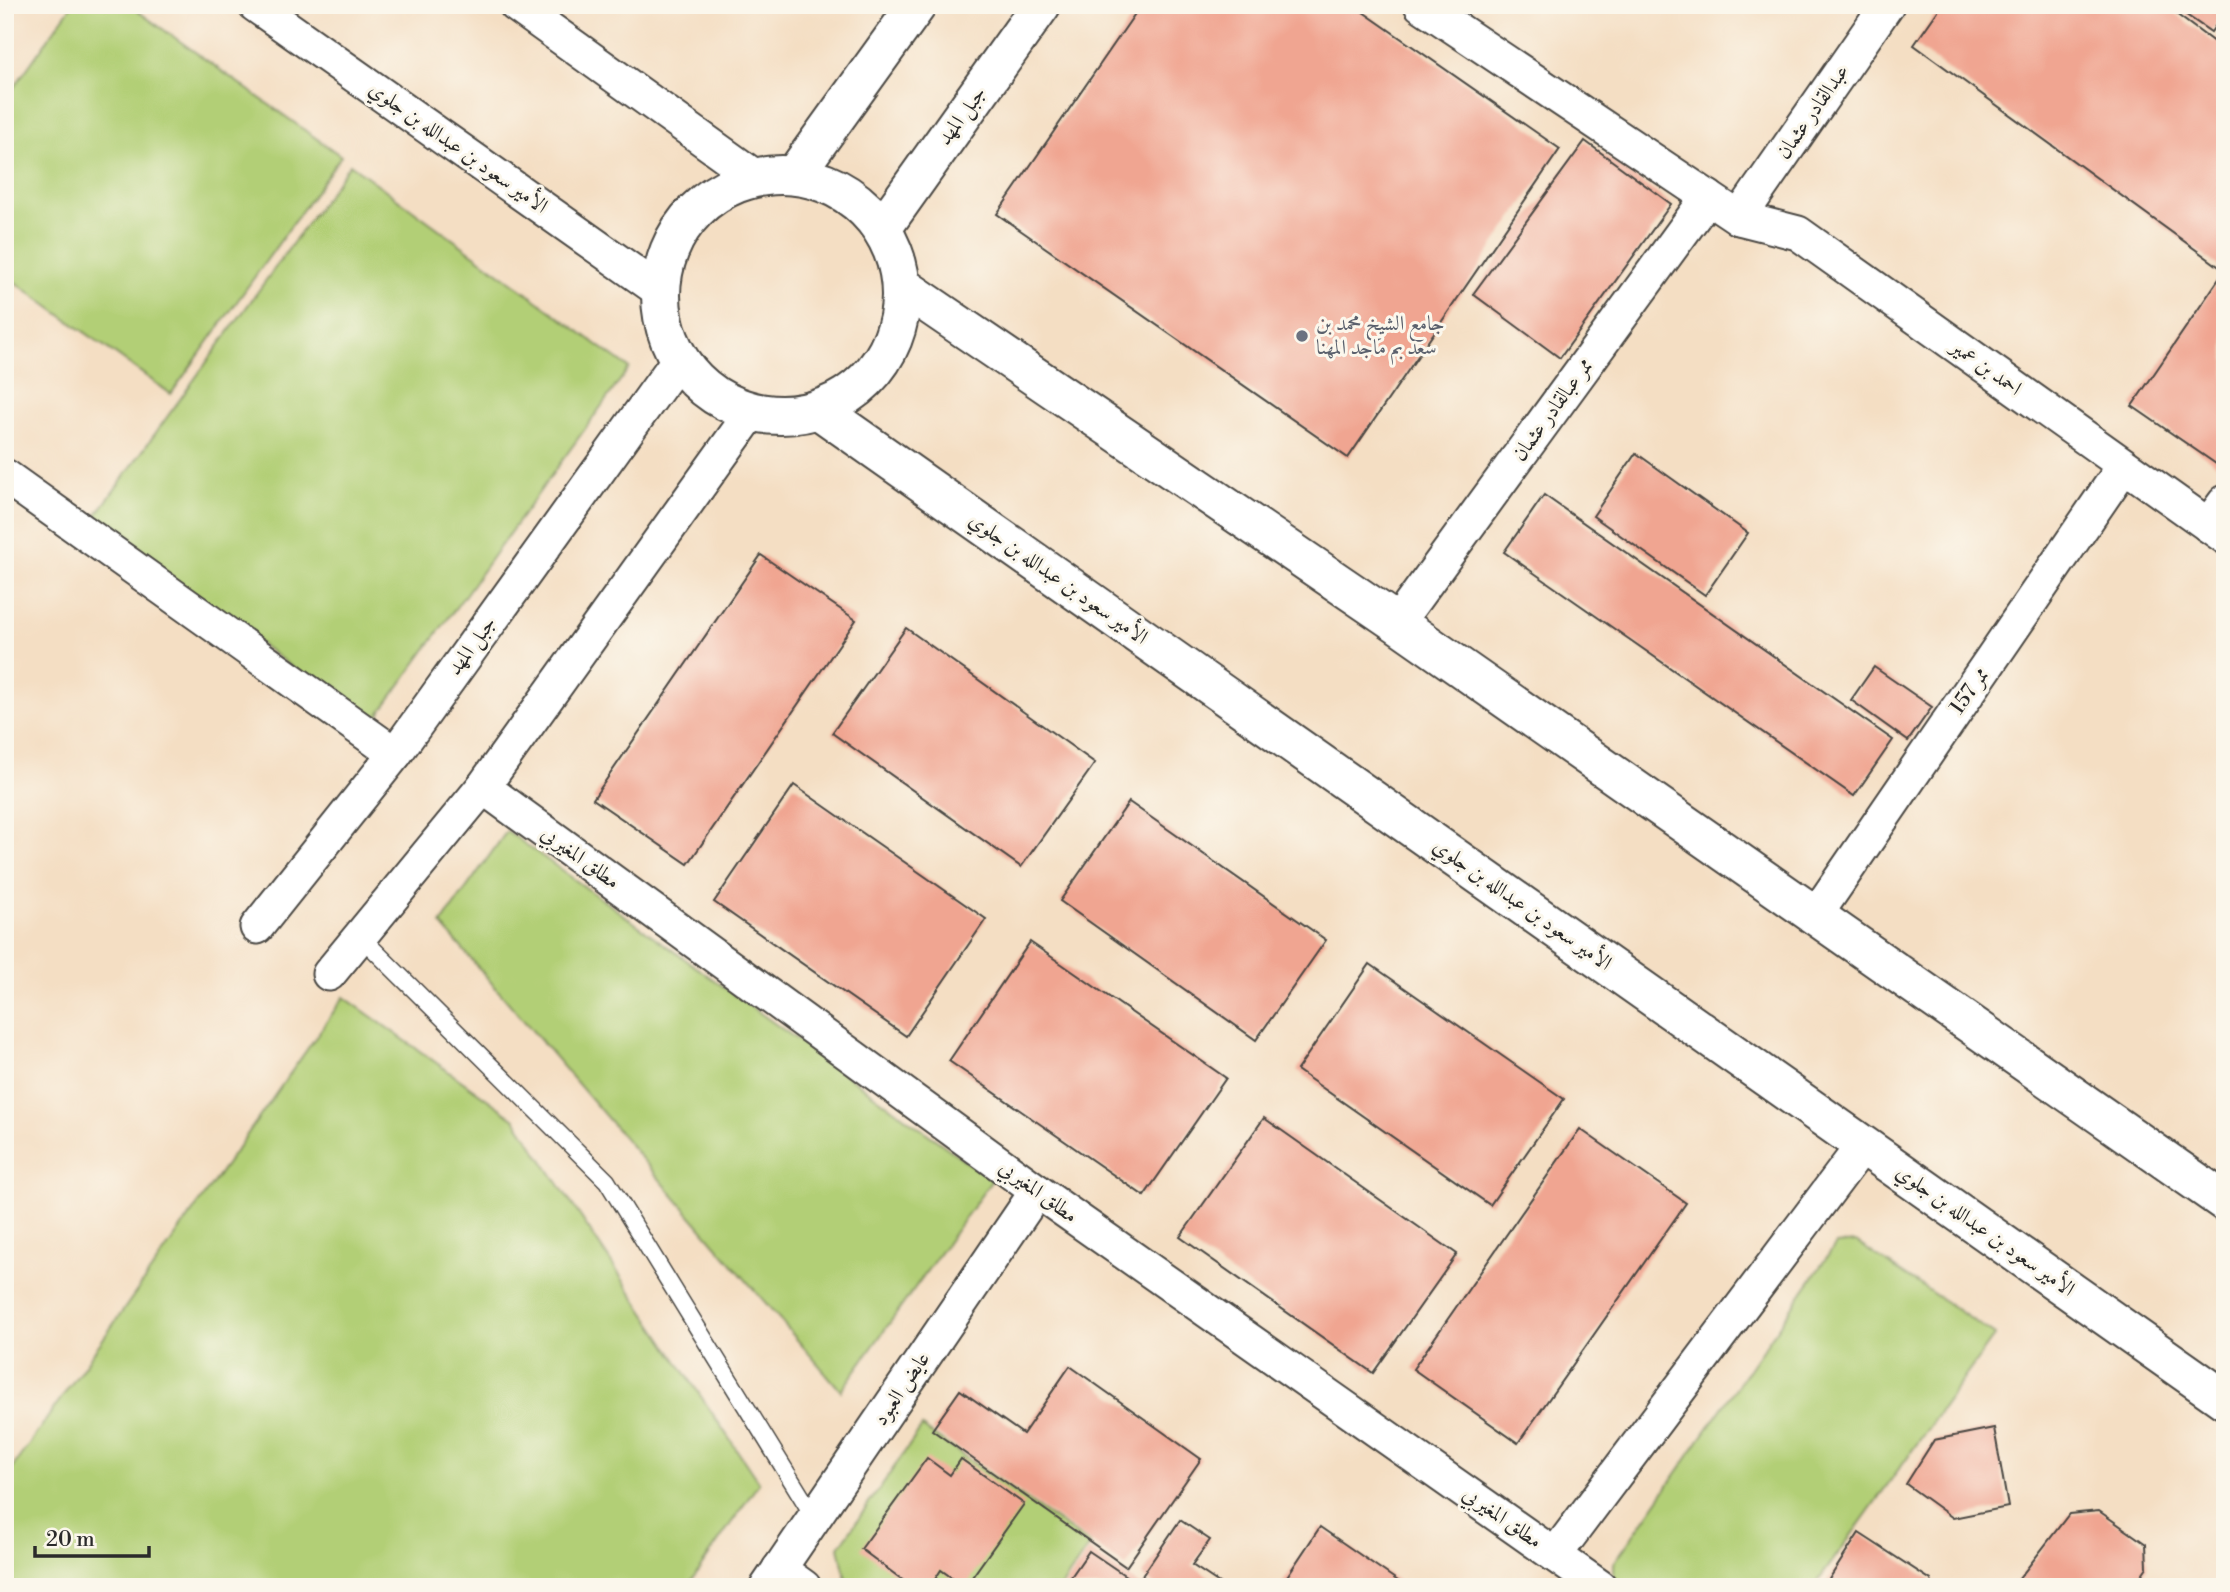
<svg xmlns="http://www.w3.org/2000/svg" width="2230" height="1592" viewBox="0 0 2230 1592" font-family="'Libre Bodoni',Amiri,serif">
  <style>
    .green { fill: #b2cf76; stroke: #6e7d50; stroke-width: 2 }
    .building { fill: #f0a591 }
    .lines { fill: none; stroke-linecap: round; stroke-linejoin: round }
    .service-casing { stroke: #494642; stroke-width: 19 }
    .minor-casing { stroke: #494642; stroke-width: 37 }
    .tertiary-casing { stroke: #494642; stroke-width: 42 }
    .secondary-casing { stroke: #494642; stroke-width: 42 }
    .service { stroke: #fff; stroke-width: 16 }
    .minor { stroke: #fff; stroke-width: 33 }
    .tertiary { stroke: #fff; stroke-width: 38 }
    .secondary { stroke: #fff; stroke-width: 38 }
    .worship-dot { fill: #6b7280; stroke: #fbf7ec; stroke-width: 2.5 }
    .labels { text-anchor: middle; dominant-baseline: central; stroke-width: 6; stroke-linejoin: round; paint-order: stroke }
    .street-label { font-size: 21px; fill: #2b2b2b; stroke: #fbf7ec }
    .worship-label { font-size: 21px; fill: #5b616d; stroke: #fbf7ec; text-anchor: start }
  </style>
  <rect width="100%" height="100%" fill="#fbf7ec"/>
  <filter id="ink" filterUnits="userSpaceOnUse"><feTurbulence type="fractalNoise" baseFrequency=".0143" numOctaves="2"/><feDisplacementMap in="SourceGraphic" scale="14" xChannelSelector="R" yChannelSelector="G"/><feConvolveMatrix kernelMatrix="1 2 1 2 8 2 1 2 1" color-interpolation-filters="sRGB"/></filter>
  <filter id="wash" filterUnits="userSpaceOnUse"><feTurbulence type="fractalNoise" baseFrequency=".00686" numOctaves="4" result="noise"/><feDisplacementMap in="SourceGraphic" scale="28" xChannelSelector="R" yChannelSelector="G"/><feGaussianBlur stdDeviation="1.57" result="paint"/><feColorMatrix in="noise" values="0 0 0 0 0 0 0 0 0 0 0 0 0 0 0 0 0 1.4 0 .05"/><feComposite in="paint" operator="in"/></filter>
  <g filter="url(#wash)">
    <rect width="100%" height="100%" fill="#f4dec3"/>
    <g class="green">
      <polygon points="72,5 129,5 341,156 171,394 5,275 5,100"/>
      <polygon points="350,164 629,368 371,725 92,521"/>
      <polygon points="507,831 992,1180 841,1391 441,924"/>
      <polygon points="344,997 515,1119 759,1483 687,1587 5,1587 5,1478"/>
      <polygon points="1856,1242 1995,1335 1814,1587 1625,1587 1614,1578 1614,1563 1836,1244"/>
      <polygon points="922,1427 1090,1544 1061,1587 855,1587 846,1580 839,1547"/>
    </g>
    <g id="blocks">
      <g class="building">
        <polygon points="1141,5 1353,5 1560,149 1348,458 997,214"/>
        <polygon points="1942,5 2164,5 2214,42 2225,28 2225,271 1914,45"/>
        <polygon points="2172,5 2225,5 2225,12 2211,32"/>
        <polygon points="1585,141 1671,204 1560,358 1473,294"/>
        <polygon points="2221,276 2225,279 2225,463 2222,468 2132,406"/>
        <polygon points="1636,453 1748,533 1705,595 1593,516"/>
        <polygon points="1544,495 1893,740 1854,796 1504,552"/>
        <polygon points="761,555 856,620 688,864 593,799"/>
        <polygon points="906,628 1095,763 1021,867 832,733"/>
        <polygon points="1874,667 1932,707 1908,741 1851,700"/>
        <polygon points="794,785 986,919 906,1036 714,902"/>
        <polygon points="1129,802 1326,940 1256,1040 1060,901"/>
        <polygon points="1030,942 1226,1078 1144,1196 949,1061"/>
        <polygon points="1370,964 1564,1099 1490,1205 1297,1070"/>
        <polygon points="1264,1118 1457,1254 1373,1373 1180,1237"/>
        <polygon points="1580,1129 1686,1203 1518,1443 1413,1369"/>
        <polygon points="1070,1366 1201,1459 1126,1567 932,1430 960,1390 1023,1434"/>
        <polygon points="1994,1428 2008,1507 1953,1518 1906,1484 1934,1440"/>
        <polygon points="927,1458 950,1475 961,1459 1024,1504 965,1587 941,1570 930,1587 912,1587 861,1549"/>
        <polygon points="2099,1511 2146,1544 2147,1567 2133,1587 2010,1587 2015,1584 2069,1514"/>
        <polygon points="1180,1520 1210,1540 1192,1565 1225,1587 1158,1587 1142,1576"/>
        <polygon points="1320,1527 1398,1581 1395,1587 1280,1587"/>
        <polygon points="1859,1533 1931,1580 1933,1587 1824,1587"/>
        <polygon points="1089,1551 1142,1587 1064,1587"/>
      </g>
    </g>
  </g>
  <g filter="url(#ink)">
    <use href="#blocks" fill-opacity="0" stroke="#494642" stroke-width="2"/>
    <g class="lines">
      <g class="service-casing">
        <polyline id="service" points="359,935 607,1181 814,1517"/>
      </g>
      <g class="minor-casing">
        <g id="minor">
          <polyline points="255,5 660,291"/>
          <polyline points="516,5 754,176"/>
          <polyline points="1421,5 1739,218 1798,233 2225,537"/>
          <polyline points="1739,218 1887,5"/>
          <polyline points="5,476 395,754"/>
          <polyline points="2208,525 2225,502"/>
          <polyline points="1397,623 1708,197"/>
          <polyline points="483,787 1037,1191 1600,1587"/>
          <polyline points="1815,916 2124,466"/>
          <polyline points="257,927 395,754 679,359"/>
          <polyline points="329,974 483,787 752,412"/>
          <polyline points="1555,1555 1863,1145"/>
          <polyline points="779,1569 804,1587"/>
          <polyline points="767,1587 1037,1191"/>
        </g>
      </g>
      <g class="tertiary-casing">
        <g id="tertiary">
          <polyline points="795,174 917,5"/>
          <polyline points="883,227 1041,5"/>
        </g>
      </g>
      <g class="secondary-casing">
        <g id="secondary">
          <circle cx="781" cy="295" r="120"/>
          <polyline points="902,286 1397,623 2225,1202"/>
          <polyline points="819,410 2225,1400"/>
        </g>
      </g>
      <use href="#service" class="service"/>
      <use href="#minor" class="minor"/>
      <use href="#tertiary" class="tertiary"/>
      <use href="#secondary" class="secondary"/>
    </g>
  </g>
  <circle class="worship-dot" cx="1302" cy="336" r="7"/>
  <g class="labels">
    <g class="street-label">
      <text transform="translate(1813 112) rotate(-55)">عبدالقادر عثمان</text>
      <text transform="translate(962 116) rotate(-54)">جبل المهد</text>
      <text transform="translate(458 148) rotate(35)">الأمير سعود بن عبدالله بن جلوي</text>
      <text transform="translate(1986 368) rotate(35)">احمد بن عمير</text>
      <text transform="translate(1553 410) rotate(-54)">ممر عبالقادر عثمان</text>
      <text transform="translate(1058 579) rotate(35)">الأمير سعود بن عبدالله بن جلوي</text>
      <text transform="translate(472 646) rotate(-54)">جبل المهد</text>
      <text transform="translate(1970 691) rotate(-55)">ممر 157</text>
      <text transform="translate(580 858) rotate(36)">مطلق المغيربي</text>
      <text transform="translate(1522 905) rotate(35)">الأمير سعود بن عبدالله بن جلوي</text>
      <text transform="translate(1038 1192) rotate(36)">مطلق المغيربي</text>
      <text transform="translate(1985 1231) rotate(35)">الأمير سعود بن عبدالله بن جلوي</text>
      <text transform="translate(902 1389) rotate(-56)">عايض العبود</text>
      <text transform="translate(1502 1518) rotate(35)">مطلق المغيربي</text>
    </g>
    <g class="worship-label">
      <text x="1316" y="324">جامع الشيخ محمد بن<tspan x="1316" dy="24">سعد بم ماجد المهنا</tspan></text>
    </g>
  </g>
  <rect width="2230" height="1592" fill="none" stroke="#fbf7ec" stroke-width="28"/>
  <path d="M35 1546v10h114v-10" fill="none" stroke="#2b2b2b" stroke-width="3.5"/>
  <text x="46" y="1546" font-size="21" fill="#2b2b2b" stroke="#fbf7ec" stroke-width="5" paint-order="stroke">20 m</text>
</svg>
